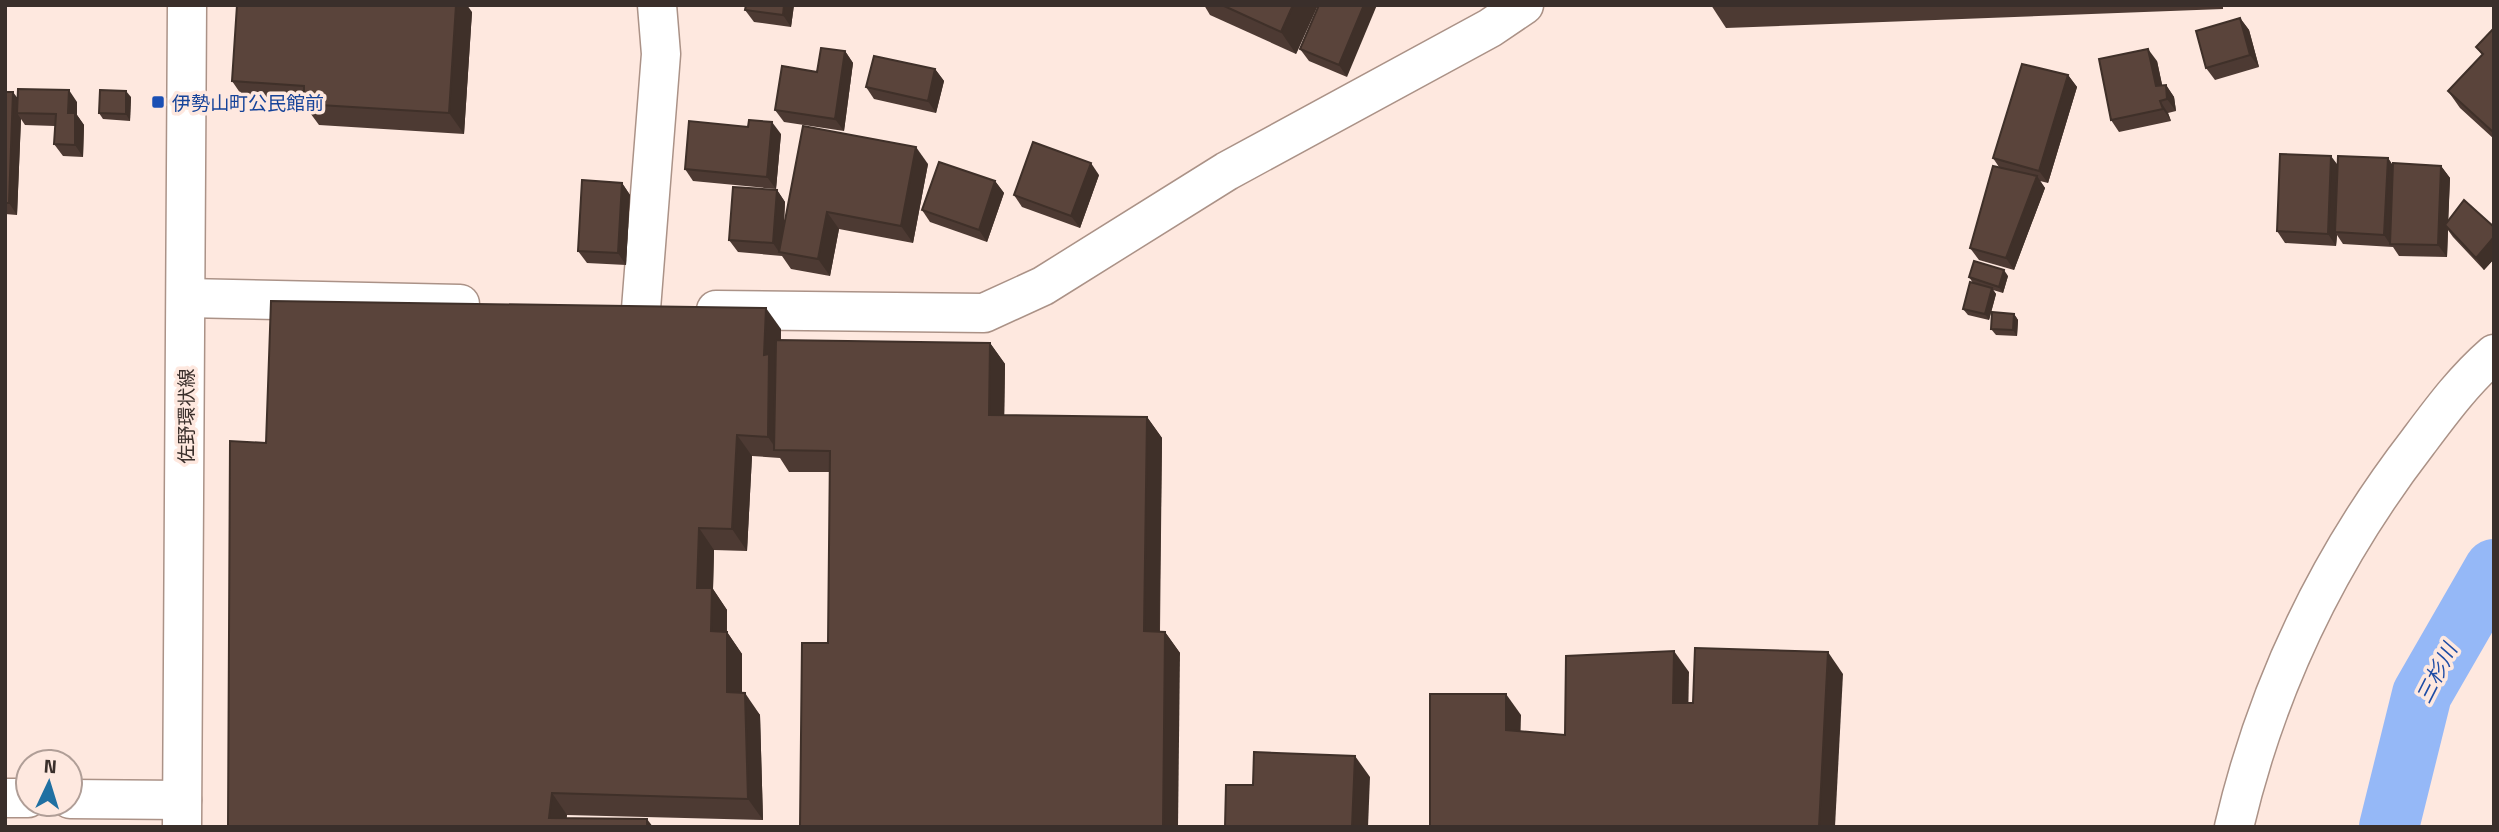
<svg xmlns="http://www.w3.org/2000/svg" width="2499" height="832" viewBox="0 0 2499 832" font-family="'Titillium Web','Noto Sans JP',sans-serif">
  <style>
    .lines { fill: none; stroke-linecap: round; stroke-linejoin: round }
    .river { stroke: #95b8f7; stroke-width: 60 }
    .minor-casing { stroke: #ab9287; stroke-width: 41 }
    .major-casing { stroke: #ab9287; stroke-width: 41 }
    .minor { stroke: #fff; stroke-width: 38 }
    .major { stroke: #fff; stroke-width: 38 }
    .wall { fill: #4d3a33 }
    .shaded-wall { fill: #3f3029 }
    .building { fill: #5a443b; stroke: #3f3029; stroke-width: 2 }
    .transit-dot { fill: #1a4fb4; stroke: #fee8df; stroke-width: 2.5 }
    .labels { text-anchor: middle; dominant-baseline: central; stroke-width: 7; stroke-linejoin: round; paint-order: stroke }
    .transit-label { font-size: 19px; fill: #164399; stroke: #fee8df; text-anchor: start }
    .street-label { font-size: 19px; fill: #3a2f2b; stroke: #fee8df }
    .water-label { font-size: 21px; font-style: italic; fill: #1e4ca5; stroke: #fee8df }
  </style>
  <rect width="100%" height="100%" fill="#fee8df"/>
  <g class="lines">
    <polyline class="river" points="2389,827 2422,694 2494,569"/>
    <g class="minor-casing">
      <g id="minor">
        <polyline points="186,298 460,304"/>
        <polyline points="641,309 661,54 657,5"/>
        <polyline points="716,310 984,313 1043,286 1227,171 1490,28 1524,5"/>
        <polyline points="5,798 28,798"/>
        <polyline points="70,799 182,800"/>
        <path d="M2234,827C2267,686 2330,556 2418,442C2442,410 2464,380 2494,354"/>
      </g>
    </g>
    <g class="major-casing">
      <polyline id="major" points="182,827 187,5"/>
    </g>
    <use href="#minor" class="minor"/>
    <use href="#major" class="major"/>
  </g>
  <g class="wall">
    <polygon points="794,5 791,27 754,22 745,10"/>
    <polygon points="1204,5 1318,5 1296,54 1210,15"/>
    <polygon points="1319,5 1347,77 1309,61 1300,49"/>
    <polygon points="1711,5 2223,5 2223,9 1726,28"/>
    <polygon points="472,12 464,134 319,125 305,106 247,103 232,81"/>
    <polygon points="2240,18 2249,30 2259,67 2215,80 2206,68"/>
    <polygon points="2494,28 2494,139 2460,108 2448,91 2482,55 2476,47"/>
    <polygon points="845,51 853,63 844,131 784,122 775,110 817,72"/>
    <polygon points="2157,61 2162,85 2166,85 2174,97 2176,111 2168,113 2171,121 2119,132 2111,120"/>
    <polygon points="935,69 944,81 936,113 874,99 866,87"/>
    <polygon points="2068,75 2077,87 2048,183 2040,181 2045,188 2014,270 1979,260 1970,248 1999,167 1993,158"/>
    <polygon points="5,92 18,98 77,102 77,115 84,125 83,157 63,156 54,144 55,126 25,125 21,119 17,215 5,214"/>
    <polygon points="131,97 130,121 103,119 99,113"/>
    <polygon points="781,134 776,189 693,181 685,169"/>
    <polygon points="2388,158 2393,166 2441,166 2450,178 2448,221 2494,227 2494,259 2484,270 2453,237 2448,230 2447,257 2399,256 2393,247 2343,244 2337,235 2336,246 2285,243 2277,231 2338,165"/>
    <polygon points="928,164 913,243 839,229 830,276 791,269 782,256 738,252 729,240 777,190 785,202 784,228"/>
    <polygon points="1099,175 1080,228 1022,207 1014,195"/>
    <polygon points="995,181 1004,193 987,242 930,222 922,210"/>
    <polygon points="622,183 630,195 626,265 587,263 578,251"/>
    <polygon points="2008,276 2003,293 1993,290 1996,294 1989,320 1968,315 1963,309 1973,283 1969,277"/>
    <polygon points="2014,314 2018,320 2017,336 1996,335 1991,329"/>
    <polygon points="781,329 781,340 990,343 1005,364 1004,415 1147,417 1162,438 1160,632 1165,632 1180,653 828,643 830,472 789,472 780,458 752,456 747,551 714,550 713,589 727,610 727,632 742,654 742,693 760,715 763,820 567,815 566,818 228,827 266,443"/>
  </g>
  <g class="shaded-wall">
    <polygon points="456,5 467,5 472,12 464,134 449,113"/>
    <polygon points="784,5 794,5 791,27 783,15"/>
    <polygon points="1293,5 1318,5 1296,54 1281,32"/>
    <polygon points="1364,5 1377,5 1347,77 1339,65"/>
    <polygon points="2240,18 2249,30 2259,67 2250,55"/>
    <polygon points="2148,49 2157,61 2165,98 2156,86"/>
    <polygon points="845,51 853,63 844,131 835,119"/>
    <polygon points="935,69 944,81 936,113 928,101"/>
    <polygon points="2068,75 2077,87 2048,183 2039,171"/>
    <polygon points="2166,85 2174,97 2176,111 2167,99"/>
    <polygon points="69,90 77,102 77,115 84,125 83,157 75,145 68,113"/>
    <polygon points="126,91 131,97 130,121 126,114"/>
    <polygon points="13,92 22,104 17,113 21,119 17,215 9,203"/>
    <polygon points="2160,101 2168,113 2171,121 2163,109"/>
    <polygon points="772,122 781,134 776,189 767,177"/>
    <polygon points="916,147 928,164 913,243 901,226"/>
    <polygon points="2331,156 2340,168 2335,232 2337,235 2336,246 2328,234"/>
    <polygon points="2388,158 2396,170 2390,244 2384,235"/>
    <polygon points="1091,163 1099,175 1080,228 1071,216"/>
    <polygon points="2441,166 2450,178 2448,228 2445,225 2448,230 2447,257 2438,245"/>
    <polygon points="2037,176 2045,188 2014,270 2006,258"/>
    <polygon points="995,181 1004,193 987,242 979,230"/>
    <polygon points="622,183 630,195 626,265 618,253"/>
    <polygon points="777,190 785,202 782,252 779,252 773,243"/>
    <polygon points="827,212 839,229 830,276 818,259"/>
    <polygon points="2494,237 2494,259 2484,270 2476,258"/>
    <polygon points="2004,270 2008,276 2003,293 1999,287"/>
    <polygon points="1992,288 1996,294 1989,320 1985,314"/>
    <polygon points="766,308 781,329 777,450 768,437 764,355"/>
    <polygon points="2014,314 2018,320 2017,336 2013,330"/>
    <polygon points="990,343 1005,364 1004,436 989,415"/>
    <polygon points="1147,417 1162,438 1159,653 1144,631"/>
    <polygon points="737,435 752,456 747,551 732,529"/>
    <polygon points="699,528 714,550 713,589 727,610 726,653 711,631 697,588"/>
    <polygon points="727,632 742,654 742,713 727,692"/>
    <polygon points="1165,632 1180,653 1178,827 1163,827"/>
    <polygon points="1674,651 1689,672 1688,724 1673,703"/>
    <polygon points="1828,652 1843,674 1835,827 1819,827"/>
    <polygon points="745,693 760,715 763,820 748,799"/>
    <polygon points="1506,694 1521,715 1520,751 1506,730"/>
    <polygon points="1355,756 1370,777 1368,827 1352,827"/>
    <polygon points="552,793 567,815 566,827 549,818"/>
    <polygon points="647,819 653,827 647,827"/>
  </g>
  <g class="building">
    <polygon points="237,5 456,5 449,113 304,104 304,86 232,81"/>
    <polygon points="746,5 784,5 783,15 745,10"/>
    <polygon points="1222,5 1293,5 1281,32"/>
    <polygon points="1319,5 1364,5 1339,65 1300,49"/>
    <polygon points="1711,5 1743,5 1711,6"/>
    <polygon points="2240,18 2250,55 2206,68 2196,31"/>
    <polygon points="2494,28 2494,130 2492,131 2448,91 2483,54 2476,47"/>
    <polygon points="821,48 845,51 835,119 775,110 782,66 817,72"/>
    <polygon points="2148,49 2156,86 2166,85 2167,99 2160,101 2163,109 2111,120 2099,59"/>
    <polygon points="874,56 935,69 928,101 866,87"/>
    <polygon points="2022,64 2068,75 2039,171 1993,158"/>
    <polygon points="18,89 69,90 68,113 75,113 75,145 54,144 56,114 17,113"/>
    <polygon points="100,90 126,91 126,114 99,113"/>
    <polygon points="5,92 13,92 9,203 5,203"/>
    <polygon points="749,120 772,122 767,177 685,169 689,121 748,127"/>
    <polygon points="803,126 916,147 901,226 827,212 818,259 779,252"/>
    <polygon points="1033,142 1091,163 1071,216 1014,195"/>
    <polygon points="2280,154 2331,156 2328,234 2277,231"/>
    <polygon points="2338,156 2388,158 2384,235 2335,232"/>
    <polygon points="939,162 995,181 979,230 922,210"/>
    <polygon points="2393,163 2441,166 2438,245 2390,244"/>
    <polygon points="1993,166 2037,176 2006,258 1970,248"/>
    <polygon points="582,180 622,183 618,253 578,251"/>
    <polygon points="733,187 777,190 773,243 729,240"/>
    <polygon points="2464,200 2494,227 2494,237 2476,258 2445,225"/>
    <polygon points="1974,261 2004,270 1999,287 1969,277"/>
    <polygon points="1970,282 1992,288 1985,314 1963,309"/>
    <polygon points="271,301 766,308 764,355 769,354 768,437 737,435 732,529 699,528 697,588 712,588 711,631 727,632 727,692 745,693 748,799 552,793 549,818 647,819 647,827 228,827 230,441 266,443"/>
    <polygon points="1992,312 2014,314 2013,330 1991,329"/>
    <polygon points="776,340 990,343 989,415 1147,417 1144,631 1165,632 1163,827 800,827 802,643 828,643 830,451 774,450"/>
    <polygon points="1695,648 1828,652 1819,827 1430,827 1430,694 1506,694 1506,730 1565,735 1566,656 1674,651 1673,703 1693,703"/>
    <polygon points="1254,752 1355,756 1352,827 1225,827 1226,785 1253,785"/>
  </g>
  <rect class="transit-dot" x="151" y="95" width="14" height="14" rx="3.5"/>
  <g class="labels">
    <g class="transit-label">
      <text x="172" y="102">伊勢山町公民館前</text>
    </g>
    <g class="street-label">
      <text transform="translate(185 416) rotate(-90)">佐野環状線</text>
    </g>
    <g class="water-label">
      <text transform="translate(2436 673) rotate(-63)">三杉川</text>
    </g>
  </g>
  <rect width="2499" height="832" fill="none" stroke="#3a2f2b" stroke-width="14"/>
  <g transform="translate(49 783) rotate(4)"><circle r="33" fill="#fee8df" stroke="#b09e97" stroke-width="2"/>
  <path d="M0-5L12 26L0 18L-12 26Z" fill="#2070a2"/>
  <text y="-10" font-size="19" font-weight="bold" text-anchor="middle" fill="#3a2f2b">N</text>
  </g>
</svg>
